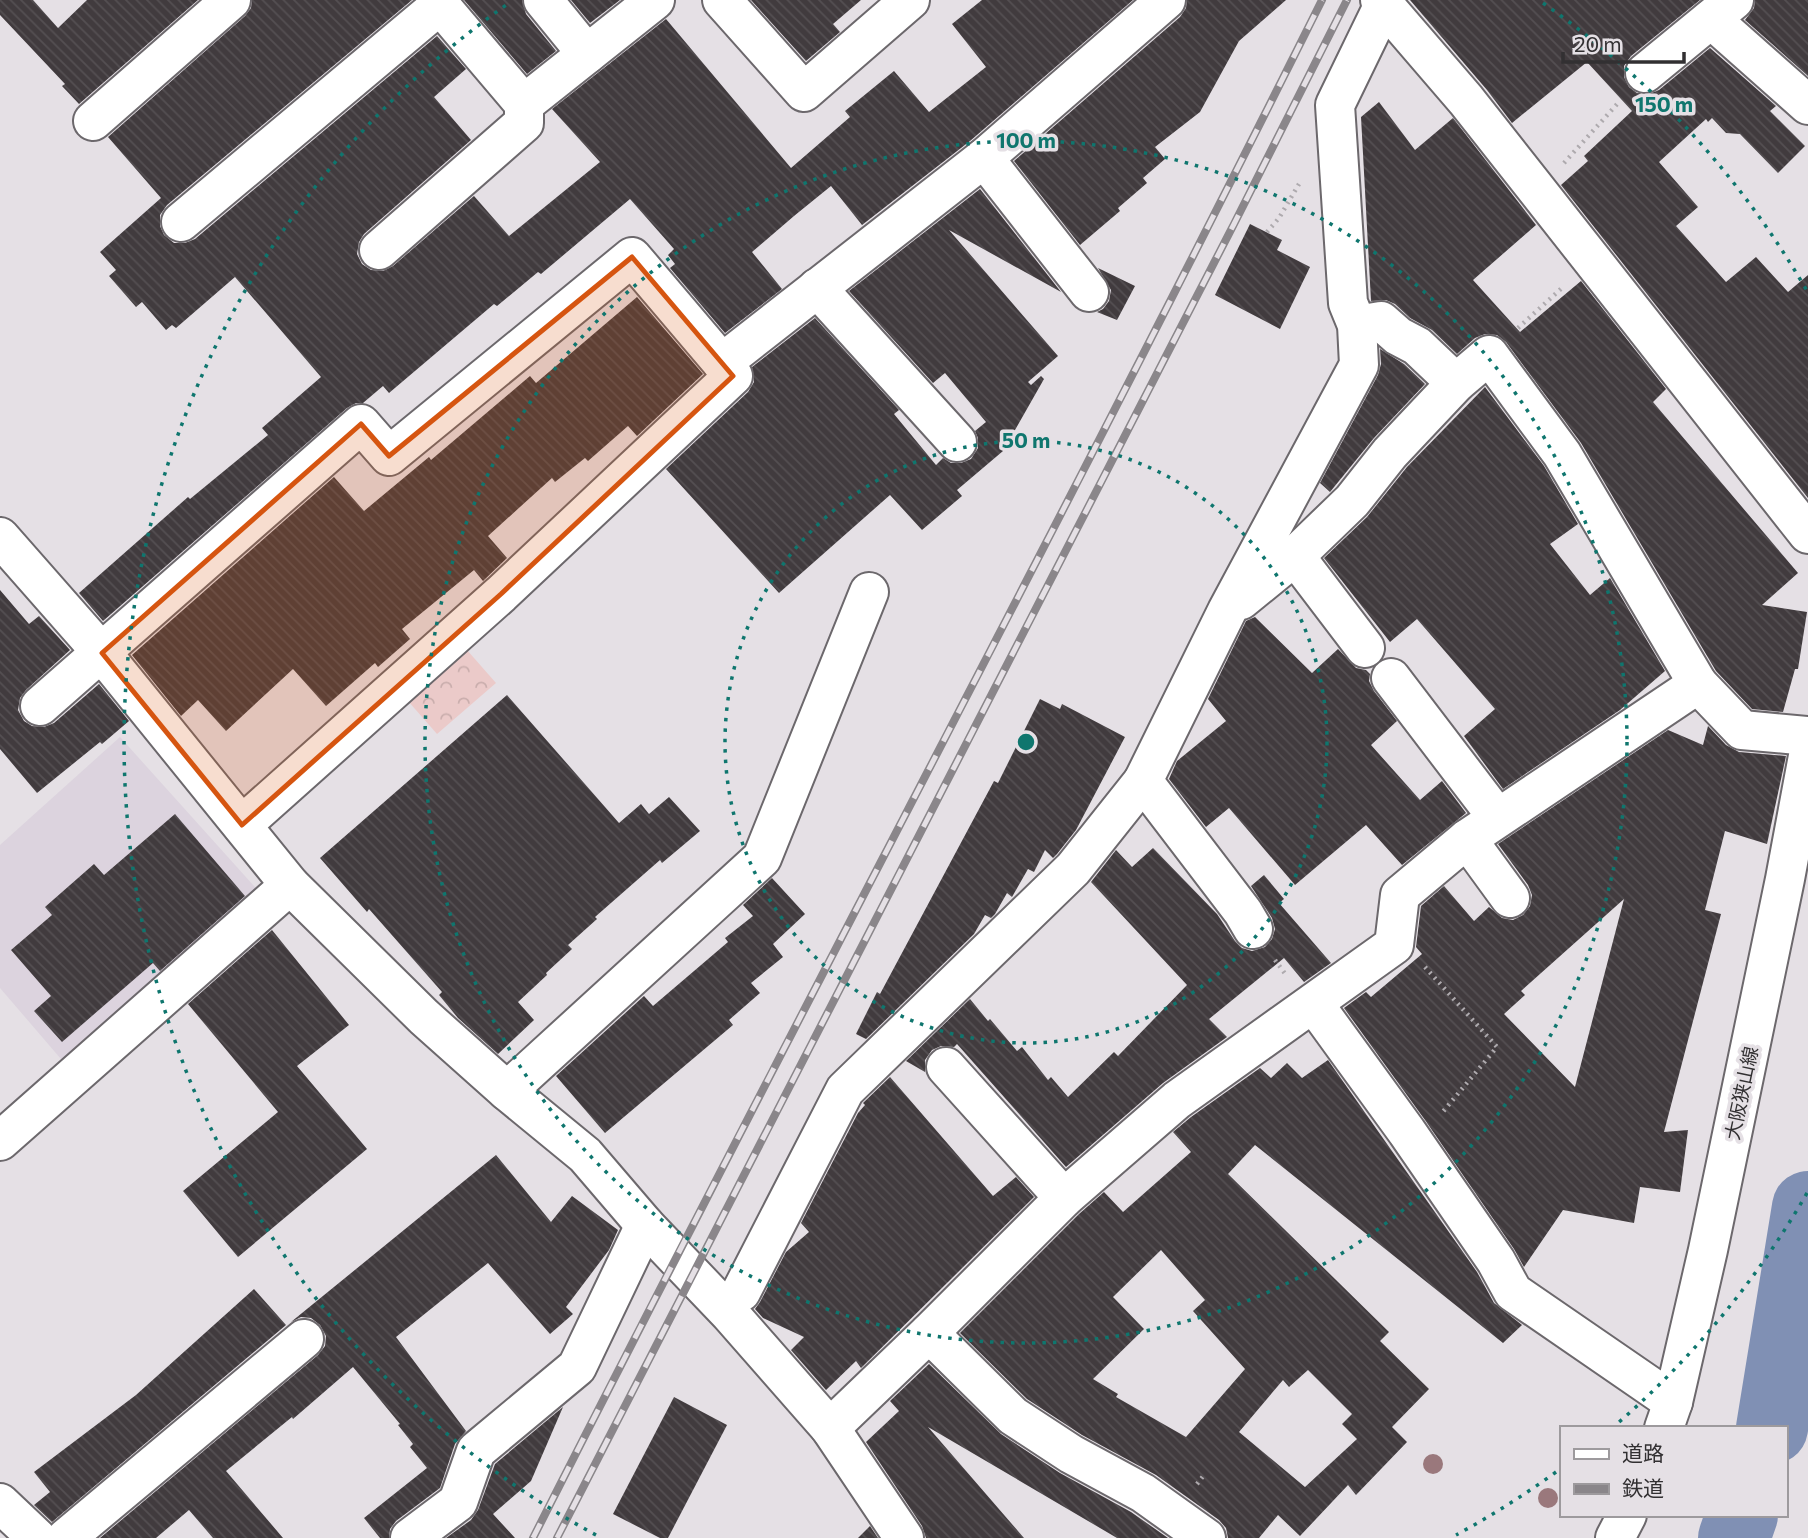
<svg xmlns="http://www.w3.org/2000/svg" width="1808" height="1538" viewBox="0 0 1808 1538" font-family="Commissioner,'Noto Sans JP',sans-serif">
  <style>
    .built { fill: #dcd3de }
    .park { fill: url(#park-crowns) }
    .lines { fill: none; stroke-linecap: round; stroke-linejoin: round }
    .river { stroke: #8090b4; stroke-width: 72 }
    .building { fill: url(#building-back-hatch); fill-rule: evenodd }
    .minor-casing { stroke: #6c686c; stroke-width: 42 }
    .major-casing { stroke: #6c686c; stroke-width: 42 }
    .path { stroke: #aeaaae; stroke-width: 4.5; stroke-dasharray: 2 5; stroke-linecap: butt }
    .minor { stroke: #fff; stroke-width: 38 }
    .major { stroke: #fff; stroke-width: 38 }
    .rail-casing { stroke: #8a868a; stroke-width: 8 }
    .rail { stroke: #e5e0e5; stroke-width: 5; stroke-dasharray: 16; stroke-linecap: butt }
    .tree { fill: #9a787c }
    .marked { fill: #d65510; fill-opacity: 0.2; stroke: #d65510; stroke-width: 5; stroke-linejoin: round }
    .ring { fill: none; stroke: #0f766e; stroke-width: 3.5; stroke-dasharray: 3.5 7 }
    .labels { text-anchor: middle; dominant-baseline: central; stroke-width: 7; stroke-linejoin: round; paint-order: stroke }
    .street-label { font-size: 19px; fill: #323032; stroke: #e5e0e5 }
    .centre { fill: #0f766e; stroke: #e5e0e5; stroke-width: 3.5 }
    .ring-label { font-size: 21px; text-anchor: middle; font-weight: bold; fill: #0f766e; stroke: #e5e0e5; stroke-width: 7; stroke-linejoin: round; paint-order: stroke }
  </style>
  <defs>
    <pattern id="park-crowns" width="20" height="18" patternUnits="userSpaceOnUse" patternTransform="scale(1.75)"><rect width="20" height="18" fill="#ebcac9"/><path d="M2 6a3 3 0 1 1 6 0M12 15a3 3 0 1 1 6 0" fill="none" stroke="#caaead"/></pattern>
    <pattern id="building-back-hatch" width="6" height="6" patternUnits="userSpaceOnUse" patternTransform="scale(1.75)"><rect width="6" height="6" fill="#413b3e"/><path d="M-1 5l2 2M0 0l6 6M5-1l2 2" fill="none" stroke="#544f52"/></pattern>
  </defs>
  <rect width="100%" height="100%" fill="#e5e0e5"/>
  <polygon class="built" points="120,737 262,895 67,1066 0,988 0,845"/>
  <polygon class="park" points="467,650 496,683 437,734 408,701"/>
  <g class="lines">
    <g class="river">
      <polyline points="1772,1428 1808,1207"/>
      <polyline points="1734,1538 1742,1515"/>
    </g>
  </g>
  <g class="building">
    <polygon points="0,0 33,0 58,28 87,0 198,0 79,104 62,86 65,84 0,15"/>
    <polygon points="252,0 412,0 167,205 160,215 160,226 164,235 174,243 185,243 195,239 437,36 466,69 434,97 471,140 364,234 359,242 357,254 362,264 371,270 383,271 393,266 474,196 509,236 600,162 552,109 666,19 791,168 850,117 845,111 894,71 929,112 986,67 952,24 982,0 1133,0 970,141 862,225 831,186 794,216 752,252 782,289 725,333 670,268 675,264 668,255 674,249 630,199 541,274 538,272 497,306 494,304 389,393 383,386 363,403 356,403 347,408 103,621 79,593 188,497 190,499 268,435 262,428 321,377 235,277 176,328 172,325 166,330 142,302 136,307 109,276 116,270 100,252 161,198 108,137 245,16 251,8"/>
    <polygon points="464,0 522,0 526,14 556,51 527,74"/>
    <polygon points="571,0 620,0 590,23"/>
    <polygon points="751,0 861,0 833,24 840,32 806,61"/>
    <polygon points="1187,0 1286,0 1239,41 1200,112 1155,147 1165,159 1143,178 1147,183 1118,208 1120,211 1080,245 1014,161 1180,17 1186,8"/>
    <polygon points="1410,0 1700,0 1631,56 1624,66 1624,77 1629,87 1637,93 1649,94 1659,90 1710,48 1776,106 1770,111 1805,146 1778,173 1740,134 1726,133 1712,118 1708,122 1706,119 1659,162 1698,207 1676,226 1726,282 1756,257 1788,292 1808,275 1808,498 1561,185 1588,161 1584,156 1632,111 1587,62 1512,123 1487,90"/>
    <polygon points="1755,0 1808,0 1808,76 1745,20 1754,8"/>
    <polygon points="1379,102 1415,150 1453,118 1536,225 1473,280 1520,332 1581,281 1666,389 1653,402 1798,573 1762,605 1807,612 1798,669 1795,669 1783,712 1752,709 1716,671 1581,443 1506,342 1497,335 1485,334 1475,338 1457,354 1432,330 1410,318 1395,304 1386,300 1371,301 1361,117"/>
    <polygon points="980,189 1061,292 949,230 1058,356 1028,382 1031,385 1041,376 1044,379 1003,451 957,490 962,496 922,530 890,495 779,593 666,469 748,392 754,382 752,367 815,318 899,410 894,414 936,465 943,458 951,463 961,463 971,459 978,448 978,438 975,431 986,422 945,373 933,383 849,291"/>
    <polygon points="1250,224 1282,240 1277,250 1310,267 1280,329 1215,295"/>
    <polygon points="1098,268 1135,286 1117,320 1097,312 1103,309 1109,301 1111,290"/>
    <polygon points="637,297 703,374 637,436 628,426 588,461 585,458 555,482 552,478 488,536 507,558 483,581 474,570 402,629 410,639 378,667 375,663 326,706 293,669 226,731 198,700 181,716 132,655 334,477 364,511 429,457 431,460 530,376 536,383"/>
    <polygon points="1380,349 1404,364 1425,384 1374,438 1330,492 1320,483 1378,375 1381,364"/>
    <polygon points="1485,387 1544,466 1578,524 1550,544 1590,595 1610,578 1665,671 1620,710 1503,789 1464,736 1495,709 1417,619 1390,642 1324,558 1367,517 1407,467"/>
    <polygon points="0,590 29,624 39,616 70,650 26,690 20,698 18,710 24,721 32,726 44,727 54,723 99,684 129,721 102,744 100,742 37,793 0,749"/>
    <polygon points="1255,617 1312,673 1338,649 1356,668 1366,670 1370,674 1369,681 1374,691 1397,721 1371,745 1420,800 1442,781 1466,813 1402,865 1366,825 1295,885 1229,808 1206,827 1169,779 1177,761 1226,721 1208,699 1246,621"/>
    <polygon points="507,695 619,823 641,804 649,814 669,797 700,831 662,863 660,860 595,917 597,919 568,945 572,949 546,973 547,975 518,1002 534,1020 498,1054 458,1018 439,995 442,992 369,909 367,912 320,858"/>
    <polygon points="1040,699 1060,709 1062,704 1125,737 1076,830 1057,854 1053,858 1045,850 1034,872 1028,869 1012,897 1007,893 995,914 991,918 985,915 974,934 866,1039 856,1034 877,992 880,994 994,781 998,783"/>
    <path d="M1708,726L1726,745L1739,752L1786,756L1767,844L1725,831L1705,910L1721,914L1664,1132L1688,1130L1680,1192L1640,1187L1634,1223L1563,1210L1524,1267L1514,1249L1425,1120L1344,1008L1366,992L1371,997L1422,954L1416,947L1421,906L1444,886L1474,921L1489,907L1502,918L1513,920L1523,915L1530,906L1532,895L1528,885L1498,844L1668,730L1703,745ZM1624,899L1575,1087L1504,1014L1525,995L1521,991Z"/>
    <polygon points="175,814 245,896 160,971 153,963 62,1042 34,1011 51,996 11,950 52,915 45,907 94,864 104,875"/>
    <polygon points="1153,848 1217,914 1235,941 1242,948 1252,951 1265,947 1272,939 1275,929 1272,918 1251,886 1264,875 1284,899 1279,903 1331,963 1304,982 1284,958 1209,1019 1227,1037 1163,1083 1066,1167 957,1044 954,1047 941,1046 932,1050 925,1060 925,1072 906,1061 970,999 988,1021 990,1019 1017,1051 1022,1047 1048,1080 1051,1077 1068,1097 1114,1052 1118,1056 1187,985 1091,882 1116,850 1132,867"/>
    <polygon points="772,878 805,914 773,944 783,957 751,983 760,993 729,1020 733,1025 605,1133 556,1076 644,996 653,1006 728,942 725,938 753,916 743,905"/>
    <polygon points="272,930 349,1025 297,1066 367,1149 238,1257 183,1191 278,1112 188,1004"/>
    <path d="M1328,1060L1477,1272L1494,1303L1522,1325L1503,1343L1255,1145L1228,1174L1389,1332L1380,1341L1429,1389L1392,1427L1407,1442L1356,1495L1348,1485L1300,1536L1278,1515L1259,1538H1228L1226,1528L1219,1520L1156,1475L1082,1435L1027,1399L960,1333L1079,1214L1104,1192L1123,1212L1191,1152L1173,1132L1191,1117L1260,1068L1271,1078L1287,1063L1302,1078ZM1161,1250L1205,1300L1193,1311L1245,1369L1186,1437L1116,1397L1118,1394L1093,1379L1144,1329L1113,1297ZM1308,1370L1352,1414L1342,1424L1357,1439L1305,1487L1239,1432L1283,1380L1289,1387Z"/>
    <polygon points="890,1077 993,1196 1016,1177 1034,1197 861,1368 856,1361 826,1390 791,1350 804,1337 763,1318 755,1309 760,1302 786,1252 809,1232 801,1223 858,1113 865,1105 863,1103"/>
    <polygon points="496,1155 551,1222 572,1196 618,1230 609,1250 566,1307 573,1314 550,1334 488,1263 396,1337 466,1431 455,1444 440,1488 396,1521 390,1529 389,1538 380,1538 364,1518 427,1468 410,1447 413,1444 398,1425 400,1424 353,1367 293,1419 292,1417 226,1471 283,1538 213,1538 189,1510 156,1538 100,1538 318,1355 325,1346 326,1336 320,1325 311,1318 301,1317 291,1322"/>
    <polygon points="254,1289 286,1325 52,1522 34,1505 50,1492 34,1472 136,1395"/>
    <polygon points="929,1364 1001,1434 1060,1473 1131,1512 1168,1538 1117,1538 928,1427 1024,1538 926,1538 922,1526 866,1442 899,1411 890,1401"/>
    <polygon points="674,1397 727,1425 668,1538 660,1538 613,1514"/>
    <polygon points="563,1407 531,1481 493,1514 515,1538 446,1538 471,1520 478,1510 495,1464"/>
    <polygon points="870,1526 878,1538 858,1538"/>
  </g>
  <g class="lines">
    <g class="minor-casing">
      <g id="minor">
        <polyline points="440,0 440,5 524,104"/>
        <polyline points="543,0 587,54"/>
        <polyline points="722,0 804,92 910,0"/>
        <polyline points="1380,0 1466,100 1808,534"/>
        <polyline points="1711,19 1808,105"/>
        <polyline points="1645,73 1734,0"/>
        <polyline points="93,121 231,0"/>
        <polyline points="984,158 1089,292"/>
        <polyline points="181,222 440,5"/>
        <polyline points="379,250 524,123 524,104 655,0"/>
        <polyline points="817,288 957,442"/>
        <polyline points="1357,325 1381,321 1398,336 1417,346 1456,383"/>
        <polyline points="0,537 102,653 290,885 424,1017 507,1091 585,1155 645,1225 730,1314 830,1428 904,1538"/>
        <polyline points="1295,556 1365,648"/>
        <polyline points="1241,600 1295,556 1352,501 1390,453 1456,383 1489,355 1562,454 1698,684"/>
        <polyline points="1391,678 1497,817"/>
        <polyline points="40,706 361,424 389,456 632,257 722,363"/>
        <polyline points="242,825 501,594 733,376 722,363 984,158 1166,0"/>
        <polyline points="1467,839 1510,898"/>
        <polyline points="1253,929 1243,912 1143,781 1227,611 1359,365 1357,325 1348,303 1335,105 1386,0"/>
        <polyline points="1314,1004 1407,1132 1496,1261 1513,1292 1673,1402"/>
        <polyline points="946,1067 1064,1198"/>
        <polyline points="507,1091 762,858 869,592"/>
        <polyline points="0,1141 290,885"/>
        <polyline points="741,1292 845,1090 1073,869 1143,781"/>
        <polyline points="929,1333 1013,1416 1071,1454 1143,1493 1206,1538"/>
        <polyline points="830,1428 929,1333 1064,1198 1177,1100 1394,945 1400,895 1467,839 1698,684 1742,730 1808,736"/>
        <polyline points="0,1503 37,1538"/>
        <polyline points="66,1538 304,1339"/>
        <polyline points="410,1538 458,1502 476,1451 577,1367 645,1225"/>
      </g>
    </g>
    <g class="major-casing">
      <g id="major">
        <polyline points="1664,1428 1673,1402 1708,1250 1785,879 1808,756"/>
        <polyline points="1615,1538 1627,1515"/>
      </g>
    </g>
    <g class="path">
      <polyline points="1564,163 1619,102"/>
      <polyline points="1267,232 1279,218 1299,184"/>
      <polyline points="1518,328 1563,287"/>
      <polyline points="1275,960 1286,975"/>
      <polyline points="1425,967 1497,1047 1441,1114"/>
      <polyline points="1197,1484 1204,1475"/>
    </g>
    <use href="#minor" class="minor"/>
    <use href="#major" class="major"/>
    <g class="rail-casing">
      <g id="rail">
        <path d="M533,1538C793,1024 1065,516 1322,0"/>
        <polyline points="557,1538 1234,224 1347,0"/>
      </g>
    </g>
    <use href="#rail" class="rail"/>
  </g>
  <g class="tree">
    <circle cx="1433" cy="1464" r="10"/>
    <circle cx="1548" cy="1498" r="10"/>
  </g>
  <path class="marked" d="M632,257L733,376L501,594L242,825L102,653L361,424L389,456Z"/>
  <g class="ring">
    <circle cx="1026" cy="742" r="301"/>
    <circle cx="1026" cy="742" r="601"/>
    <path d="M1807 1193A902 902 0 0 1 1618 1423M1556 1472A902 902 0 0 1 1456 1535M596 1535A902 902 0 0 1 509 3M1543 3A902 902 0 0 1 1807 291"/>
  </g>
  <g class="labels">
    <g class="street-label">
      <text transform="translate(1741 1093) rotate(-78)">大阪狭山線</text>
    </g>
  </g>
  <circle cx="1026" cy="742" r="10" class="centre"/>
  <g class="ring-label">
    <text x="1664" y="112">150 m</text>
    <text x="1026" y="148">100 m</text>
    <text x="1026" y="448">50 m</text>
  </g>
  <rect x="1560" y="1426" width="228" height="91" fill="#e5e0e5" stroke="#9d9a9d" stroke-width="2"/>
  <rect x="1574" y="1449" width="35" height="10" fill="#ffffff" stroke="#9d9a9d" stroke-width="2"/>
  <text x="1622" y="1461" font-size="21" fill="#323032">道路</text>
  <rect x="1574" y="1484" width="35" height="10" fill="#8a868a" stroke="#9d9a9d" stroke-width="2"/>
  <text x="1622" y="1496" font-size="21" fill="#323032">鉄道</text>
  <path d="M1563 52v10h121v-10" fill="none" stroke="#323032" stroke-width="3.5"/>
  <text x="1574" y="52" font-size="21" fill="#323032" stroke="#e5e0e5" stroke-width="5" paint-order="stroke">20 m</text>
</svg>
